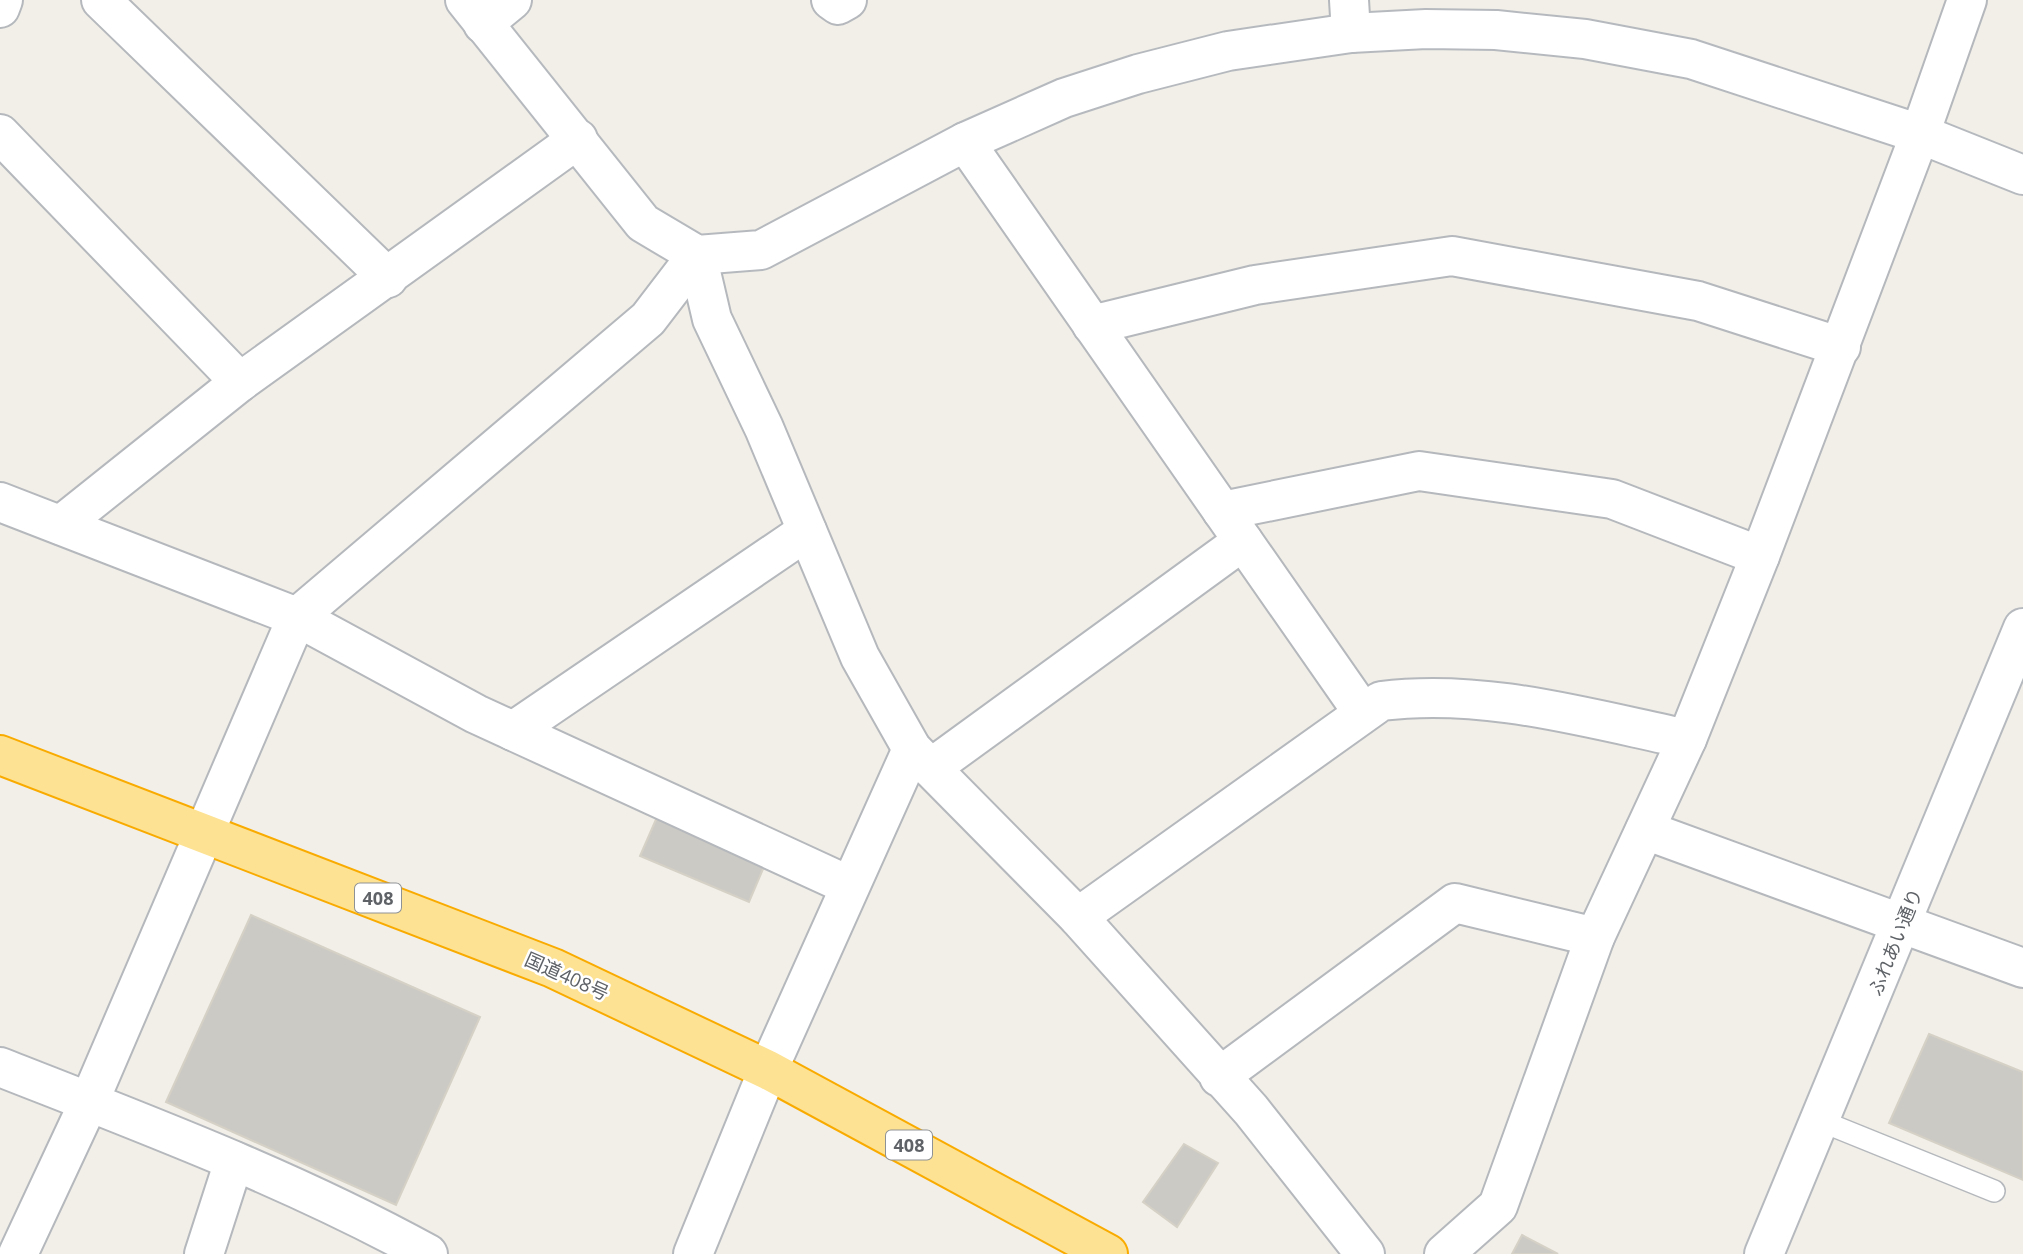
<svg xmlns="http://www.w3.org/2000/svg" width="2023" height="1254" viewBox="0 0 2023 1254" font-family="'Open Sans','Noto Sans JP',sans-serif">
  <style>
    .building { fill: #cccac5; stroke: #d6d1c6; stroke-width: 2 }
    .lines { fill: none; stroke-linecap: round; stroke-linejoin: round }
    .lane-casing { stroke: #b5b8bc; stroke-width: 24 }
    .street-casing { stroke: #b5b8bc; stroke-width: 42 }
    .secondary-casing { stroke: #b6babf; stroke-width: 42 }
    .highway-casing { stroke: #f9ab00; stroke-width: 42 }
    .lane { stroke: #fff; stroke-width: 21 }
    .street { stroke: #fff; stroke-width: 38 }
    .secondary { stroke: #fff; stroke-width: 38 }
    .highway { stroke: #fde293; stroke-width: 38 }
    .labels { text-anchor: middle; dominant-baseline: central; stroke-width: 5; stroke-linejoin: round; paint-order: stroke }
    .shield { fill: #fff; stroke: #8f9295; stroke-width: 2 }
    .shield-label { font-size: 18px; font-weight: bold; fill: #5f6368 }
    .street-label { font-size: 19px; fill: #5f6368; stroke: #fff }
  </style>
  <rect width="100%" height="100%" fill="#f1efe8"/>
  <g class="building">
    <polygon points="657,817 766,862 749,902 640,856"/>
    <polygon points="251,915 480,1017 396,1205 166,1102"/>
    <polygon points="1929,1034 2023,1072 2023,1180 1889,1123"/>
    <polygon points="1184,1144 1218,1163 1177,1227 1143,1202"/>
    <polygon points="1522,1235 1558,1254 1512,1254"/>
  </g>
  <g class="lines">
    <g class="lane-casing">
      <polyline id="lane" points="1821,1121 1994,1191"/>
    </g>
    <g class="street-casing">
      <g id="street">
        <polyline points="101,0 388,278"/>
        <polyline points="831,0 838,5 847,0"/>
        <polyline points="1349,0 1351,33"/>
        <polyline points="0,8 3,0"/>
        <polyline points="483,24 512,0"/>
        <polyline points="0,134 240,382"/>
        <polyline points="965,142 1363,713"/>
        <polyline points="697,255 712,319 764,428 860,657 912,749 1078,917 1251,1110 1365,1254"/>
        <polyline points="1092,325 1255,285 1452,256 1698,301 1841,347"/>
        <polyline points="0,502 297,617 476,714 850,886"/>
        <polyline points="1222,511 1419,471 1612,499 1760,556"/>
        <polyline points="61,525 240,382 578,139"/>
        <polyline points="513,731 807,531"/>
        <polyline points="931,768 1243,541"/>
        <polyline points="1645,830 2023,968"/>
        <path d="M1078,917L1381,701C1484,688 1586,718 1687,739"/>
        <path d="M0,1067C145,1124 292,1179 428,1254"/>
        <polyline points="1219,1077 1455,903 1595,937"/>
        <polyline points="18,1254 89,1102 297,617 648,319 697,255"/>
        <polyline points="204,1254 234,1161"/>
        <polyline points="693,1254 768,1070 912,749"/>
        <polyline points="1444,1254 1498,1206 1595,937 1687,739 1760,556 1920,134 1967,0"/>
      </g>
    </g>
    <g class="secondary-casing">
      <g id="secondary">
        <polyline points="465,0 643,223 697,255 761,250 965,142 1064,98 1138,74 1228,51 1351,33 1426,29 1496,30 1585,39 1691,59 1920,134 2023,175"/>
        <polyline points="1764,1254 2023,628"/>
      </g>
    </g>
    <g class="highway-casing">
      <polyline id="highway" points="0,755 553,968 768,1070 1108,1254"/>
    </g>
    <use href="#lane" class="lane"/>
    <use href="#street" class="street"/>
    <use href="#secondary" class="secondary"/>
    <use href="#highway" class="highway"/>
  </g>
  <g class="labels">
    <g class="shield">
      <rect x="355" y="883.5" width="46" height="29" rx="5"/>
      <rect x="886" y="1130.5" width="46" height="29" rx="5"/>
    </g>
    <g class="shield-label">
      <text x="378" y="898">408</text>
      <text x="909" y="1145">408</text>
    </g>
    <g class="street-label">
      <text transform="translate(1895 942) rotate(-68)">ふれあい通り</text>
      <text transform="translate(567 976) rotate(24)">国道408号</text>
    </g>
  </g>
</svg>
